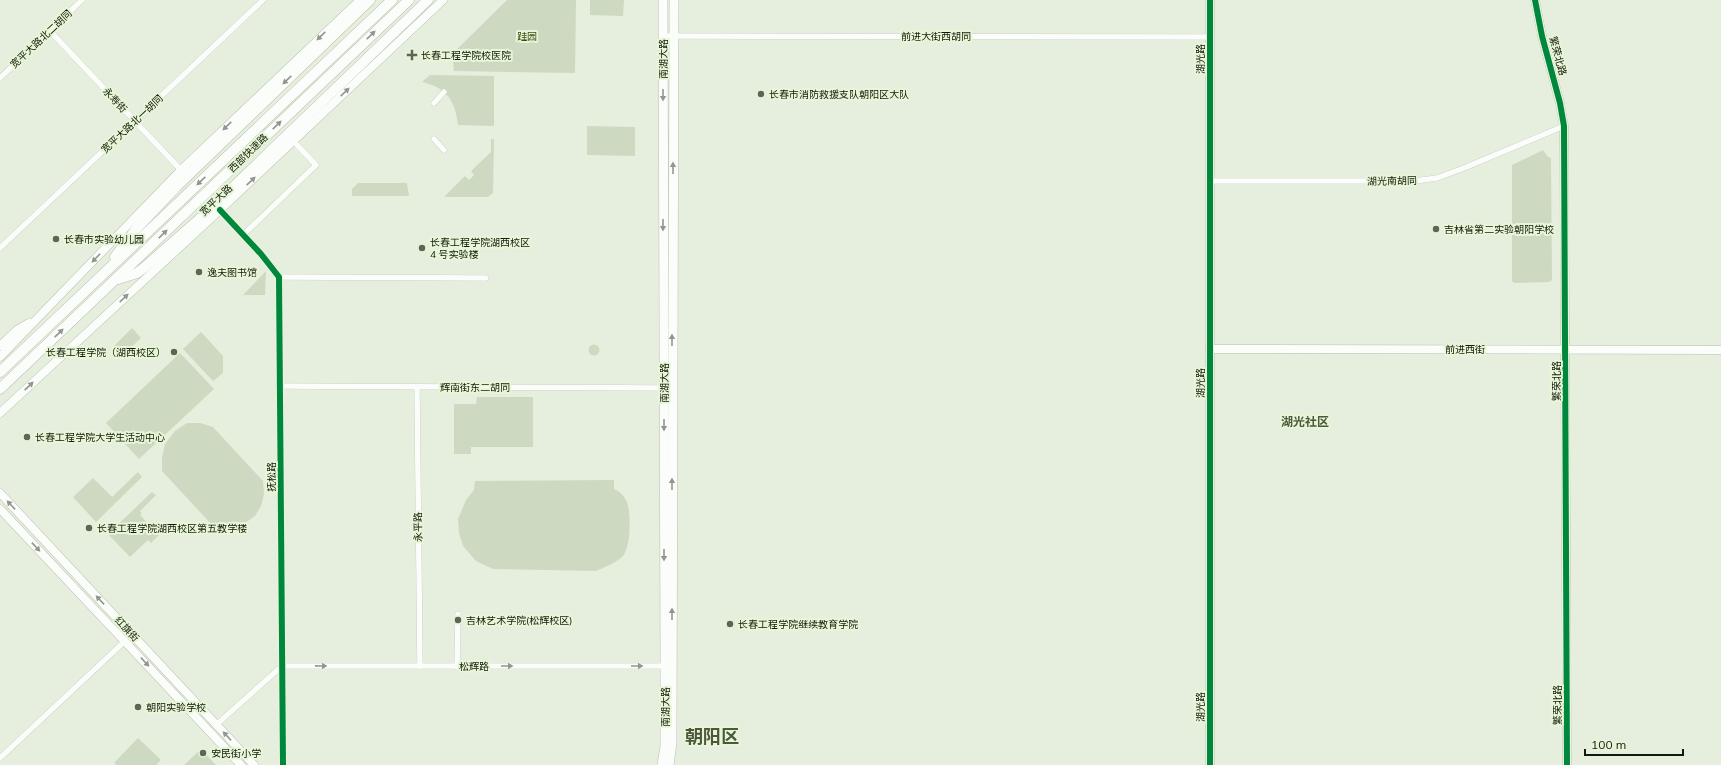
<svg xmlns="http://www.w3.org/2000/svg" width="1721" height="765" viewBox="0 0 1721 765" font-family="Mulish,'Noto Sans SC',sans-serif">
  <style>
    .green { fill: #ced9c2 }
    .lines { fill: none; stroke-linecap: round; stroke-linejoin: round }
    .street-casing { stroke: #b8bfb2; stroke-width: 6 }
    .secondary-casing { stroke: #b8bfb2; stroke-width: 9 }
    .primary-casing { stroke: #b8bfb2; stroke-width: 10 }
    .highway-casing { stroke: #b8bfb2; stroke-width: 11 }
    .street { stroke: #fbfdfa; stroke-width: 5.5 }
    .secondary { stroke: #fbfdfa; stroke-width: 8 }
    .primary { stroke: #fbfdfa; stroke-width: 9 }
    .highway { stroke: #fbfdfa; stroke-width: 10 }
    .cycleway-casing { stroke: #e7f6d6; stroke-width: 8 }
    .cycleway { stroke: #00873e; stroke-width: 6 }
    .oneway { fill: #93968f }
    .poi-dot { fill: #5e6456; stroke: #e7f6d6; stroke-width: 1.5 }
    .labels { text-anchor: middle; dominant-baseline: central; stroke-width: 4; stroke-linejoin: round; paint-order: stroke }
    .park-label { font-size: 10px; fill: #3a5213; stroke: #e7f6d6 }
    .street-label { font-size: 10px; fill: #14190d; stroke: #e7f6d6 }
    .poi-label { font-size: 10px; fill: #14190d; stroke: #e7f6d6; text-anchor: start }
    .quarter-label { font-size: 12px; font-weight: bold; fill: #4c583d; stroke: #e7f6d6 }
    .town-label { font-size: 18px; font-weight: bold; fill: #4c583d; stroke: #e7f6d6 }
  </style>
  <rect width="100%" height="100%" fill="#e6efdd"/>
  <g class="green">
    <polygon points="507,0 576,0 575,73 454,71 452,54"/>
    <polygon points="590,0 624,0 623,16 590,15"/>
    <path d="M430,75L494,76V126L458,125C455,100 447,88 422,82Z"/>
    <polygon points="587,126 635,127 635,156 587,155"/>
    <polygon points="491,139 494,139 493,193 488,197 444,197 465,176 469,180 474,175 471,171 491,152"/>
    <polygon points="1543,150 1548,157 1551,158 1552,280 1549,282 1514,283 1512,281 1512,165"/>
    <polygon points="358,183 407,183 409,196 352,196 352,189"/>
    <polygon points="266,271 265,295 243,295"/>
    <polygon points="132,328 141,338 122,356 113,347"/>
    <polygon points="201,332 223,356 223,373 213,381 183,349"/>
    <circle cx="594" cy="350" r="5.5"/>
    <polygon points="180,353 214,389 139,459 106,423"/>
    <polygon points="477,397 533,397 533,447 471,447 471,454 454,454 454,404 476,404"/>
    <polygon points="187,423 200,423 213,427 263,481 264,494 261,506 255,516 242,525 227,529 213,526 162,471 162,457 165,444 175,431"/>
    <polygon points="138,472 142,477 96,522 73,497 93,478 112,497"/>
    <path d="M614,480V489C620,491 624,496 627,502C631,513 631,547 623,556C616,563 605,567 596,571L493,569L476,561L463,546L459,533L458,519L466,500L474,490L475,481Z"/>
    <polygon points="152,492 156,495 140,511 142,514 140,515 159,535 151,543 148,540 130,557 108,534"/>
    <polygon points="138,738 161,760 156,765 117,765 114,763"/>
    <polygon points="201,749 216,765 184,765"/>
  </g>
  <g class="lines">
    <g class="street-casing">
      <g id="street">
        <polyline points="50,31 181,170"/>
        <polyline points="663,36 1210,37"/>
        <polyline points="0,78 82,0"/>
        <polyline points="434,103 444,92"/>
        <polyline points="434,139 444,150"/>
        <polyline points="1210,181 1415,181 1437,178 1464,168 1564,126"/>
        <polyline points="220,210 261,254 279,277 283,765"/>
        <polyline points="243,235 316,165 297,145"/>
        <polyline points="0,248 263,0"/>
        <polyline points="279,277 486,278"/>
        <polyline points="278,386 666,388"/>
        <polyline points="417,387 420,666"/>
        <polyline points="457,667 458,614"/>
        <polyline points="216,725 282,666 665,666"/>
        <polyline points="0,758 125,641"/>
      </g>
    </g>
    <g class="secondary-casing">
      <g id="secondary">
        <polyline points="1210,0 1210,765"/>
        <polyline points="1535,0 1542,36 1560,103 1564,126 1567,765"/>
        <polyline points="0,346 17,330 29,323"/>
        <polyline points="1210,349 1721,350"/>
        <polyline points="0,357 181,170 360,0"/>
        <polyline points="0,413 220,210 443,0"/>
        <polyline points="0,493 254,765"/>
        <polyline points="0,509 241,765"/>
      </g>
    </g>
    <g class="primary-casing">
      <g id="primary">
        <polyline points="662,765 665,746 665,666 663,0"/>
        <polyline points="669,765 672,743 674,0"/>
      </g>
    </g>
    <g class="highway-casing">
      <g id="highway">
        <polyline points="115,257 137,228 177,186 370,0"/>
        <polyline points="118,279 137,273 145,267 204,215 428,0"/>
        <polyline points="0,372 392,0"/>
        <polyline points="0,389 409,0"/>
      </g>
    </g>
    <use href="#street" class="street"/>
    <use href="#secondary" class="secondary"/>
    <use href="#primary" class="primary"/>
    <use href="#highway" class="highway"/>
    <g class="cycleway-casing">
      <g id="cycleway">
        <polyline points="1210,0 1210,765"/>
        <polyline points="1535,0 1542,36 1560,103 1564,126 1567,765"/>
        <polyline points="220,210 261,254 279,277 283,765"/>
      </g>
    </g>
    <use href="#cycleway" class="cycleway"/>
  </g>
  <defs><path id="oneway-solid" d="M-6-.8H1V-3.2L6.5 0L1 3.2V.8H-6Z"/></defs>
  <g class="oneway">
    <use href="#oneway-solid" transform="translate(371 35) rotate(-44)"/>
    <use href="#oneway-solid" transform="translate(321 36) rotate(136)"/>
    <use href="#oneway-solid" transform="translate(287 80) rotate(136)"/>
    <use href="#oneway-solid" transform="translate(345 92) rotate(-43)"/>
    <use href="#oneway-solid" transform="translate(663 95) rotate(90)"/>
    <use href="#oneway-solid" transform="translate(277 125) rotate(-44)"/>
    <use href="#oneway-solid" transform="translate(227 126) rotate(136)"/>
    <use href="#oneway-solid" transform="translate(673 168) rotate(-90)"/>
    <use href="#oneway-solid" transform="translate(201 181) rotate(137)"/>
    <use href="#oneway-solid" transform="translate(251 181) rotate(-43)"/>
    <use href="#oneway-solid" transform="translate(663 225) rotate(90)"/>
    <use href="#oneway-solid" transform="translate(163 234) rotate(-44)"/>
    <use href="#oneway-solid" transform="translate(96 258) rotate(134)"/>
    <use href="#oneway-solid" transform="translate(124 298) rotate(-43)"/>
    <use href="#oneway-solid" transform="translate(59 333) rotate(-44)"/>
    <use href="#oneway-solid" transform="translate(672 340) rotate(-90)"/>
    <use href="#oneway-solid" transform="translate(29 386) rotate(-43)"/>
    <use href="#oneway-solid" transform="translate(664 425) rotate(90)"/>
    <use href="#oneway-solid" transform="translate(672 484) rotate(-90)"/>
    <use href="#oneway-solid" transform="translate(11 505) rotate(-133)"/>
    <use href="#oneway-solid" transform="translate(36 547) rotate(47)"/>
    <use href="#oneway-solid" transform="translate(664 555) rotate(90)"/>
    <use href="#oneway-solid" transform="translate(100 600) rotate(-133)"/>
    <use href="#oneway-solid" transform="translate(672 614) rotate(-90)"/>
    <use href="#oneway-solid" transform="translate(145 662) rotate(47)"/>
    <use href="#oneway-solid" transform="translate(321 666) rotate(1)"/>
    <use href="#oneway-solid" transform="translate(507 666)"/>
    <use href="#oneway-solid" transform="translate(637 666)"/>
    <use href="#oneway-solid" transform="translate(227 736) rotate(-133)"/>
  </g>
  <g class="poi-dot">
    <path d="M410 49h4v4h4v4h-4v4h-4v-4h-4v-4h4z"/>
    <circle cx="761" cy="94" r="4"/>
    <circle cx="1436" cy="229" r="4"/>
    <circle cx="56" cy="239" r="4"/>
    <circle cx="422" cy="248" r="4"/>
    <circle cx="199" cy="272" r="4"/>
    <circle cx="174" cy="352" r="4"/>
    <circle cx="27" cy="437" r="4"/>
    <circle cx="89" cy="528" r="4"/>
    <circle cx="458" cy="620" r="4"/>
    <circle cx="730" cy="624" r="4"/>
    <circle cx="138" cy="707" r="4"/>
    <circle cx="203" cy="753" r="4"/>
  </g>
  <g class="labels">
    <g class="park-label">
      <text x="527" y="36">跬园</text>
    </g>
    <g class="street-label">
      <text x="936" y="36">前进大街西胡同</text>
      <text transform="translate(41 39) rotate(-43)">宽平大路北二胡同</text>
      <text transform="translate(1558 56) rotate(75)">繁荣北路</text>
      <text transform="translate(663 59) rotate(-90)">南湖大路</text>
      <text transform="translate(1200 59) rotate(-90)">湖光路</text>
      <text transform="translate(115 100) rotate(47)">永寿街</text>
      <text transform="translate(132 124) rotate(-43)">宽平大路北一胡同</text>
      <text transform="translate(248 153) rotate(-44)">西部快速路</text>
      <text transform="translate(1392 181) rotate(-1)">湖光南胡同</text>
      <text transform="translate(216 200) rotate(-43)">宽平大路</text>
      <text x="1465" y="349">前进西街</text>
      <text transform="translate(1556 381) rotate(-90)">繁荣北路</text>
      <text transform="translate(664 383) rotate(-90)">南湖大路</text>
      <text transform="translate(1200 383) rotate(-90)">湖光路</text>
      <text x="475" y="387">辉南街东二胡同</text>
      <text transform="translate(271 477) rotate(-90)">抚松路</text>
      <text transform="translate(418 527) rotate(-91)">永平路</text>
      <text transform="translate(127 629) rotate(47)">红旗街</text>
      <text x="474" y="666">松辉路</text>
      <text transform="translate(1557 705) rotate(-90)">繁荣北路</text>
      <text transform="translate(665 707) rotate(-90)">南湖大路</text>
      <text transform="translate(1200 707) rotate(-90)">湖光路</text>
    </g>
    <g class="poi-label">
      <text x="421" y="55">长春工程学院校医院</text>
      <text x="769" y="94">长春市消防救援支队朝阳区大队</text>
      <text x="1444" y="229">吉林省第二实验朝阳学校</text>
      <text x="64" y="239">长春市实验幼儿园</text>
      <text x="430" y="242">长春工程学院湖西校区<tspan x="430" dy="12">4 号实验楼</tspan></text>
      <text x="207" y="272">逸夫图书馆</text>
      <text x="166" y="352" text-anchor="end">长春工程学院（湖西校区）</text>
      <text x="35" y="437">长春工程学院大学生活动中心</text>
      <text x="97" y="528">长春工程学院湖西校区第五教学楼</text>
      <text x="466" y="620">吉林艺术学院(松辉校区)</text>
      <text x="738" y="624">长春工程学院继续教育学院</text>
      <text x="146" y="707">朝阳实验学校</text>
      <text x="211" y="753">安民街小学</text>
    </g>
    <g class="quarter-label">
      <text x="1305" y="421">湖光社区</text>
    </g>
    <g class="town-label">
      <text x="712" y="736">朝阳区</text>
    </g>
  </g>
  <path d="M1585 749v6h98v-6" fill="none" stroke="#14190d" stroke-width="2"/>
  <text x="1591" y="749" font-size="12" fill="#14190d" stroke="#e7f6d6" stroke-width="3" paint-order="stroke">100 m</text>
</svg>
